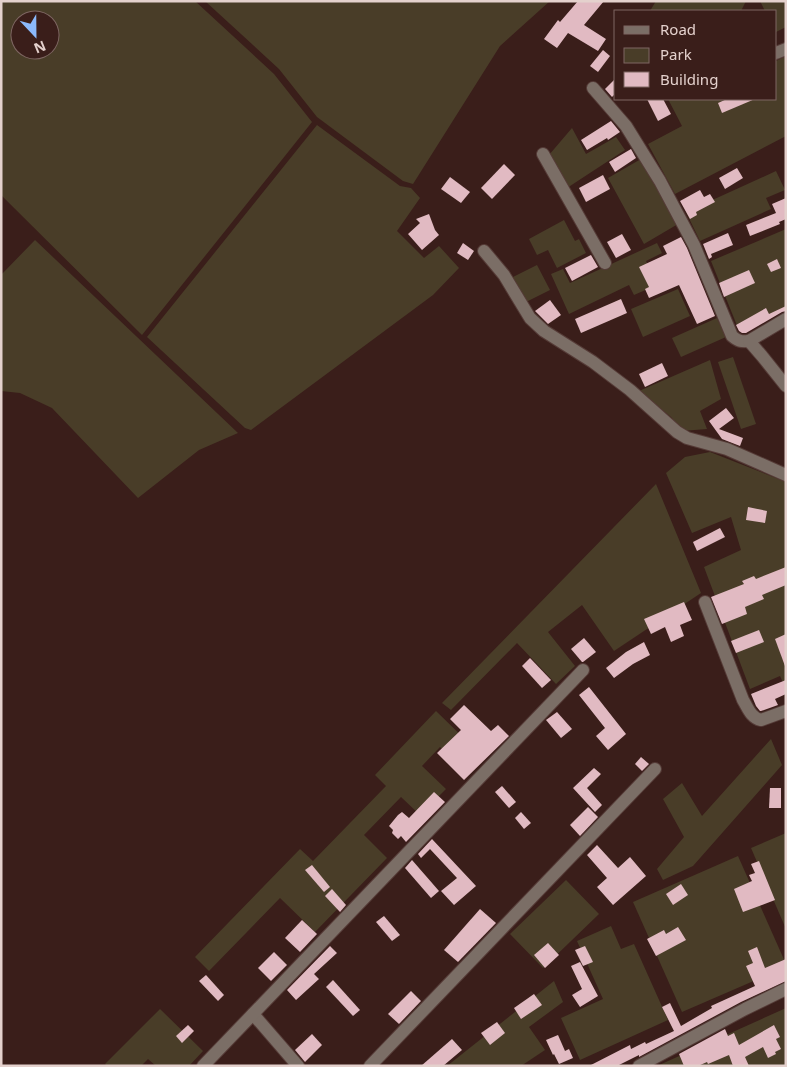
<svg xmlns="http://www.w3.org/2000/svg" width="787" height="1067" viewBox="0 0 787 1067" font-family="'Noto Sans',sans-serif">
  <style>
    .green { fill: #493d28; fill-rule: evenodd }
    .building { fill: #e1bac2 }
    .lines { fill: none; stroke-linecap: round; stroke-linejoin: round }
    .minor-casing { stroke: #553b37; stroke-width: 14 }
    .minor { stroke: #7b6e66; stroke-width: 12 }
  </style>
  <rect width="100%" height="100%" fill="#3a1e1a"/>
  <g class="green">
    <path d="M1,1H195L274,74L312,122L142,335L1,195ZM20,20H50V50H20Z"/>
    <polygon points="205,1 550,1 500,46 413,184 403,181 317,117 279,69"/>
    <polygon points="656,1 746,1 741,11 650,11"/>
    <polygon points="760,1 786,1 786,27 776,32 776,11 765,11"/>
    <polygon points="786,56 786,136 675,194 648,144 682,126 668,99 776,99 776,61"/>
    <polygon points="317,125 400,186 411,188 420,198 397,231 424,258 439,246 459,268 433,295 251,430 245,428 147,337"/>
    <polygon points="572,128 586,154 616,137 625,150 567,188 549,155"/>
    <polygon points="641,159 678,224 644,244 608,178"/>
    <polygon points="776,171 785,190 766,198 771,209 700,241 686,212"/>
    <polygon points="564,220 575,241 579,239 586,253 557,268 548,250 537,255 529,239"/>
    <polygon points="786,229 786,307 738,328 711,261"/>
    <polygon points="35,240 238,433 199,450 138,498 52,408 20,393 1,391 1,275"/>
    <polygon points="657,243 662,253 646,261 657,285 634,295 629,285 569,314 551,274 563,269 570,283"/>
    <polygon points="537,265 550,290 526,302 513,277"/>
    <polygon points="678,289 690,316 643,337 631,309"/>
    <polygon points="717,318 726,337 681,357 672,338"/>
    <polygon points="733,357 756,424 741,429 718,362"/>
    <polygon points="710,360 721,399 700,411 707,429 682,431 671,417 639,391"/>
    <polygon points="710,452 786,482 786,689 780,676 750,689 704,567 741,550 731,517 692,533 666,473 685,457"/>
    <polygon points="656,484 701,593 614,651 582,605 548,632 575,666 556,684 517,643 451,710 442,703"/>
    <polygon points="436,711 473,747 457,763 440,747 422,766 446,789 420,815 401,797 364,835 387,858 315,932 280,898 209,971 195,957 300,849 313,861 386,786 375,775"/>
    <polygon points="771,739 782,765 693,866 663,880 657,869 684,837 663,799 682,783 702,816"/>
    <polygon points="786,833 786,929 751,848"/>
    <polygon points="738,856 786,964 786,967 682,1012 633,902"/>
    <polygon points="566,880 599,914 543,968 510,934"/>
    <polygon points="611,926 621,949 634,944 668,1020 580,1060 561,1018 603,999 577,941"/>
    <polygon points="554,981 563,1002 529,1027 545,1050 521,1066 447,1066"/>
    <polygon points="786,1008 786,1066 657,1066"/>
    <polygon points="160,1009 203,1051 189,1066 156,1066 148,1059 141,1066 107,1066 105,1064"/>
  </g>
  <g class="building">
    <polygon points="578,1 604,1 584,25 606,39 598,51 568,33 557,48 544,39 558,20 560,22"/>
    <polygon points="603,50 610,56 598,72 590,66"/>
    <polygon points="616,78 616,93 612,97 605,89"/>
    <polygon points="647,99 663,99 671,114 658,121"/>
    <polygon points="727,99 755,99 722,113 718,103"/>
    <polygon points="611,121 620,132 608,140 607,138 587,150 581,140"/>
    <polygon points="631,149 636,158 615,172 609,162"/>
    <polygon points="504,164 515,175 492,199 481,188"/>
    <polygon points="737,168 743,178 725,189 719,178"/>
    <polygon points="603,175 610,189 586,202 579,188"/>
    <polygon points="450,177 470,192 461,203 441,189"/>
    <polygon points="700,190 704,197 710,194 715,202 696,212 697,215 690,219 680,201"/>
    <polygon points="786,198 786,219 779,222 780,224 750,236 746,225 776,213 772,204"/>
    <polygon points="429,214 435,230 439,235 422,250 408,234 420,223 416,219"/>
    <polygon points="728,233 733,245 711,254 712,257 709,259 703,244"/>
    <polygon points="622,234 631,250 616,258 607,242"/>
    <polygon points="681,237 687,248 715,316 697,324 679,285 649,298 645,289 649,287 639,267 667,254 663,246"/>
    <polygon points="463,243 474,251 468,260 457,253"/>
    <polygon points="591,255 598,267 572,281 565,268"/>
    <polygon points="777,259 781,268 771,272 767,264"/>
    <polygon points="749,270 755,283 724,297 719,283"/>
    <polygon points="621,299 627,313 581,333 575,319"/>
    <polygon points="550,300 561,315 548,324 535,311"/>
    <polygon points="786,306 786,311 782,312 746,333 742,333 739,331 736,325 766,308 769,314"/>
    <polygon points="662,363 668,376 645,387 639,374"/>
    <polygon points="726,408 734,418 719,429 743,438 740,446 722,439 709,421"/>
    <polygon points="748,507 767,511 765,523 746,520"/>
    <polygon points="720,528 725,537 697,551 693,542"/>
    <polygon points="786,567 786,585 762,595 764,599 745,607 747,614 722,624 711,597 744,584 742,581 754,576 756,579"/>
    <polygon points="684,602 692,620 680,625 684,636 671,642 665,627 651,634 644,619"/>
    <polygon points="759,630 764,642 736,653 731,641"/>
    <polygon points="786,634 786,666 785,666 775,639"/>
    <polygon points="584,638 596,652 583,662 582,662 571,649"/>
    <polygon points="644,642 650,655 633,664 614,678 606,668 626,652"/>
    <polygon points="530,658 551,680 542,688 522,666"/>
    <polygon points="786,680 786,694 775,699 778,705 761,711 760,711 756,706 751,694"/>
    <polygon points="589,687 626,734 608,750 596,736 605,728 579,695"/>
    <polygon points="464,705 491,731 498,725 509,736 464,780 437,753 461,730 450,719"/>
    <polygon points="557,712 572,729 561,738 546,720"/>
    <polygon points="641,757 649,764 642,771 635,764"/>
    <polygon points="594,768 601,774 587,788 602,805 595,812 573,788"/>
    <polygon points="502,786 516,802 509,808 495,792"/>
    <polygon points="770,788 781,788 781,808 769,808"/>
    <polygon points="434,792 445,802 406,842 401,836 398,839 392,833 393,830 389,826 398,815 402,812 409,818"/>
    <polygon points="588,807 598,817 580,836 570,825"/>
    <polygon points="521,812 531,823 524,829 515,818"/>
    <polygon points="432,839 476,886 454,905 441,891 457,878 430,849 421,858 418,854"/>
    <polygon points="597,845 618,868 630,857 646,876 613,905 597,887 607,878 587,855"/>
    <polygon points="412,860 439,891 431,898 405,868"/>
    <polygon points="759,861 775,900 743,912 734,889 752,881 749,875 755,873 751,864"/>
    <polygon points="312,865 330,887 324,892 305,870"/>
    <polygon points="681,884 688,895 673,905 666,894"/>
    <polygon points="332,889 346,905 340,912 325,896"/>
    <polygon points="480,909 496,923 458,962 444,950"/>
    <polygon points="384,916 400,935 392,941 376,922"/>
    <polygon points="302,920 317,934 300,952 285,938"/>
    <polygon points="678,927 686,940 656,956 647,939 664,930 666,934"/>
    <polygon points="548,943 559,955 545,968 534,955"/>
    <polygon points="330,946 337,953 314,974 319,979 296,1000 287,990"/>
    <polygon points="585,946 593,962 583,966 575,950"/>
    <polygon points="757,947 765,968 786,959 786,981 741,1002 639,1057 639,1055 617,1066 589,1066 630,1045 631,1049 645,1042 646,1044 674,1031 662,1007 670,1003 681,1026 712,1008 711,1006 755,986 746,966 753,963 748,951"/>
    <polygon points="274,952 287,965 271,981 258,968"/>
    <polygon points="580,962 598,996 580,1007 572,995 582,989 571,966"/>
    <polygon points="206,975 224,995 218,1001 199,981"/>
    <polygon points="333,980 360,1010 353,1016 326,987"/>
    <polygon points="411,991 421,1001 399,1024 388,1014"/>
    <polygon points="534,994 542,1005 521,1019 514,1008"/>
    <polygon points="497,1022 505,1033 490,1045 481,1033"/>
    <polygon points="188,1025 194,1031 182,1043 176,1036"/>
    <polygon points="774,1025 780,1037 776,1039 781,1049 775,1052 776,1054 768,1058 763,1047 745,1057 749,1066 733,1066 729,1055 708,1064 707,1062 698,1066 684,1066 679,1054 725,1029 728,1036 734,1033 739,1045"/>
    <polygon points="312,1034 322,1045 305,1062 295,1050"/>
    <polygon points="558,1035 565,1051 569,1049 573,1058 559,1064 554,1054 553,1055 546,1040"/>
    <polygon points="452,1039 462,1050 443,1066 421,1066"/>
  </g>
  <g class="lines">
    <g class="minor-casing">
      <g id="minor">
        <polyline points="776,53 786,49"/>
        <path d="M593,88L626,126L660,181L694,245L732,336C738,341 741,342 749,341"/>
        <polyline points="543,154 605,263"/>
        <polyline points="484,251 504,275 530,318 544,331 593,362 630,390 677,432 687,438 727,449 786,475"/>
        <polyline points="786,319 749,341 762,356 786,386"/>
        <path d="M705,602L743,700C748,708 751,718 761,720L786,711"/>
        <polyline points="253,1014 298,1066"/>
        <polyline points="203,1066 583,670"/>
        <polyline points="370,1066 655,769"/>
        <polyline points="639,1066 745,1009 786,989"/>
      </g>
    </g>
    <use href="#minor" class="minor"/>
  </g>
  <rect width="787" height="1067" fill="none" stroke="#e4d1cd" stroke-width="5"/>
  <rect x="614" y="10" width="162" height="90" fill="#3a1e1a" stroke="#7e6662"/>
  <rect x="624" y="26" width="25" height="8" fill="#7b6e66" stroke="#7e6662"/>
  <text x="660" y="35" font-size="15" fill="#e4d1cd">Road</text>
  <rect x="624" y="48" width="25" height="15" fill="#493d28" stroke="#7e6662"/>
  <text x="660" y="60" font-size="15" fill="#e4d1cd">Park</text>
  <rect x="624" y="72" width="25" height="15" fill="#e1bac2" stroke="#7e6662"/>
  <text x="660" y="85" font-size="15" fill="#e4d1cd">Building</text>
  <g transform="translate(35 35) rotate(158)"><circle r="24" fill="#3a1e1a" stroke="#7e6662"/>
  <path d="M0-4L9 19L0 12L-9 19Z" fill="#8bb9fc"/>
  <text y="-8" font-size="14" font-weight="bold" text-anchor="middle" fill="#e4d1cd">N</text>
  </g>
</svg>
